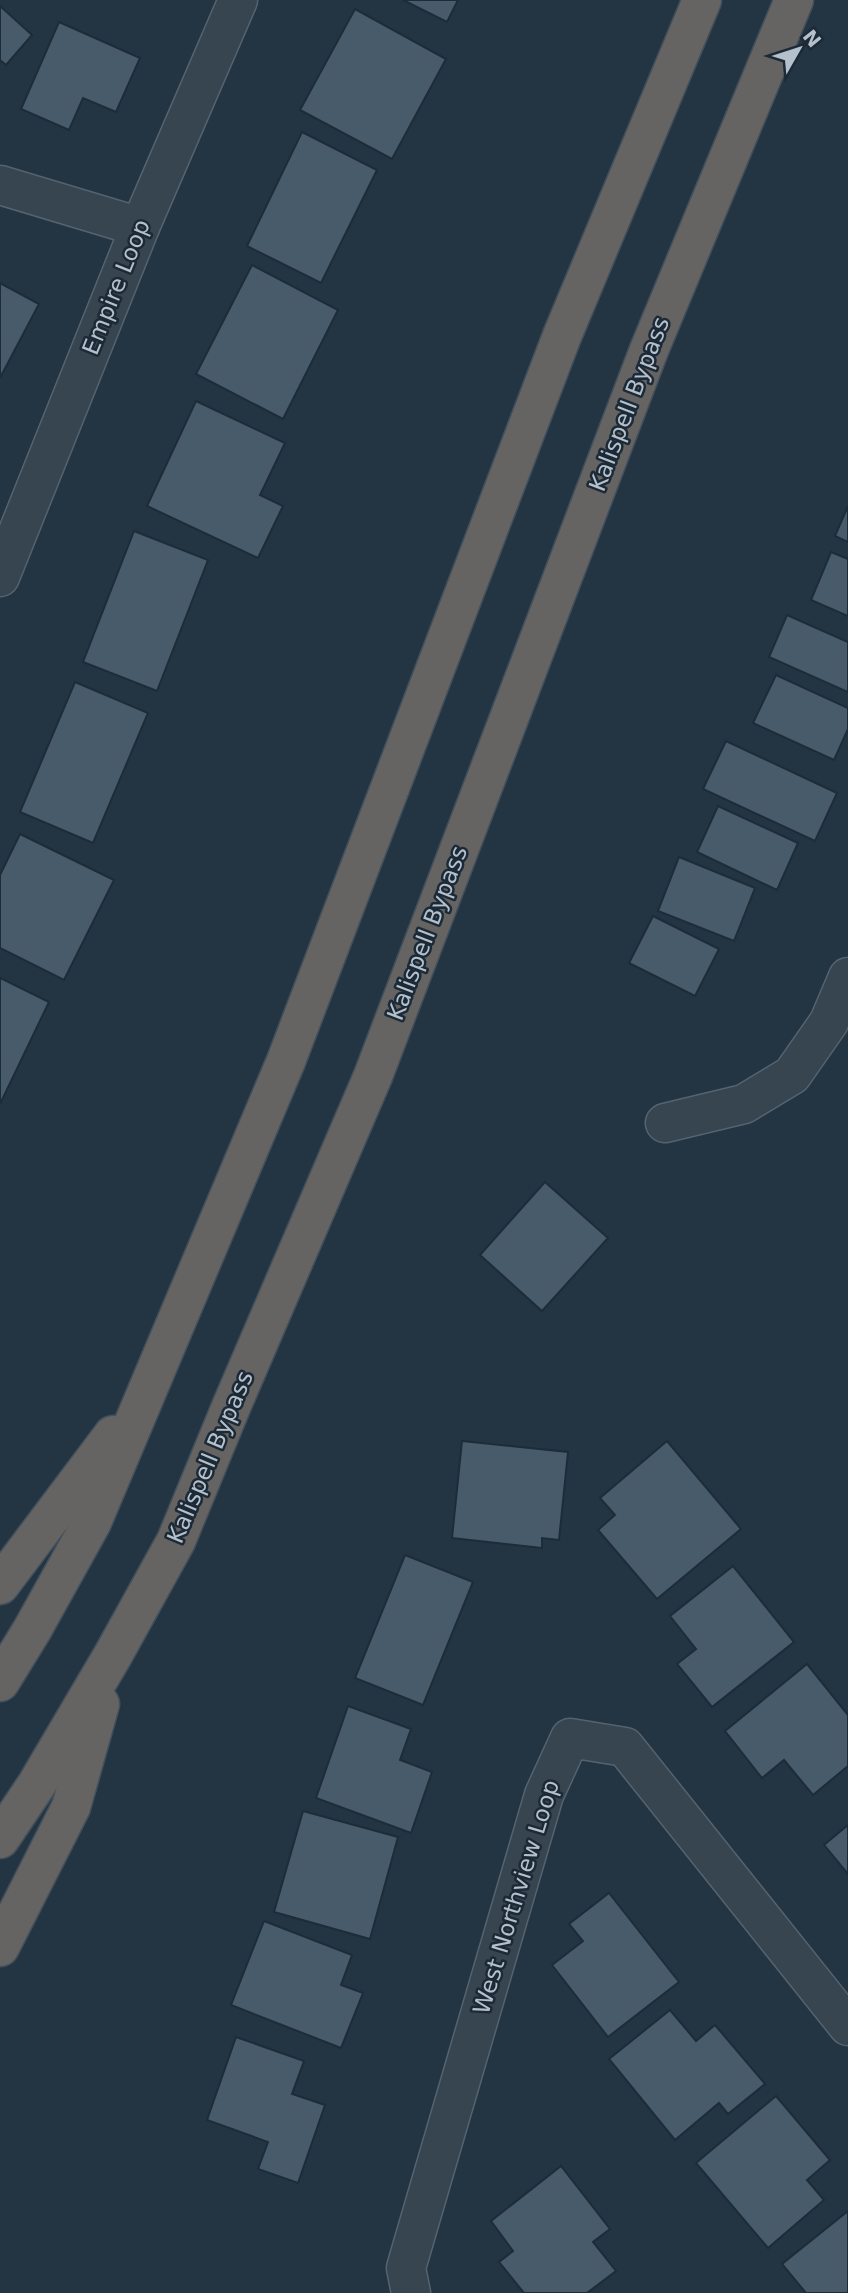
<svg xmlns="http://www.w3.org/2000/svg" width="848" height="2293" viewBox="0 0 848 2293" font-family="'DejaVu Sans',sans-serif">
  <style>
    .building { fill: #485b6b; stroke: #1e2c39; stroke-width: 2 }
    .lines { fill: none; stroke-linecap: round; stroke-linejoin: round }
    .minor-casing { stroke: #55636f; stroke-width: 41 }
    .trunk-casing { stroke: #42505c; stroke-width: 41 }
    .minor { stroke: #374551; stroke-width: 38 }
    .trunk { stroke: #666462; stroke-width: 38 }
    .labels { text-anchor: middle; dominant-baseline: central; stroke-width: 5; stroke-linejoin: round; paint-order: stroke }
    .street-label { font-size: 23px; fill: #b4c0cc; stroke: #1c2a37 }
  </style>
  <rect width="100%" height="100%" fill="#233442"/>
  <g class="building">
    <polygon points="403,0 458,0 447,22"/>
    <polygon points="0,6 32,35 6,65 0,60"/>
    <polygon points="355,9 446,59 392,159 300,110"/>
    <polygon points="59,22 140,58 116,112 83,98 69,130 21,109"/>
    <polygon points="302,132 377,170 321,283 247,246"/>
    <polygon points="252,265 338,310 283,419 196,374"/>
    <polygon points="0,283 39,304 0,378"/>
    <polygon points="196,401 285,443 260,495 283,506 258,558 147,506"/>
    <polygon points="848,506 848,542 835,536"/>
    <polygon points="134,531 208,560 157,691 83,662"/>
    <polygon points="831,552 848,559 848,616 811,600"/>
    <polygon points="787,615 848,642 848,692 769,657"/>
    <polygon points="776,675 848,708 848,729 834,760 753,723"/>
    <polygon points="75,682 148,713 93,843 20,812"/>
    <polygon points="726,741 837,793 815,841 703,789"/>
    <polygon points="718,806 798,843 777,890 697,852"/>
    <polygon points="20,834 114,880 64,980 0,948 0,875"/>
    <polygon points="679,857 755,888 734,941 658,911"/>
    <polygon points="653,916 719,949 695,996 629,963"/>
    <polygon points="0,978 49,1002 0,1104"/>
    <polygon points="545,1182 608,1238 542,1311 480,1255"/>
    <polygon points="462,1441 568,1452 559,1540 542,1538 542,1548 452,1538"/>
    <polygon points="667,1441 741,1529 657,1599 598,1530 615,1515 600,1498"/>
    <polygon points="405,1555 473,1582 423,1705 355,1678"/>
    <polygon points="733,1566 794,1642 712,1707 677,1664 696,1649 670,1616"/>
    <polygon points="807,1664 848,1715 848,1766 813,1795 784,1760 762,1778 725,1731"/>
    <polygon points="348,1706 411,1729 400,1760 432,1772 411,1833 316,1798"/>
    <polygon points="303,1811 398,1837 370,1939 274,1912"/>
    <polygon points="848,1825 848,1874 824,1845"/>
    <polygon points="609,1893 679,1982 608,2037 552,1965 583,1941 569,1924"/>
    <polygon points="264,1921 352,1955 341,1985 363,1993 341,2048 231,2005"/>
    <polygon points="670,2010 696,2041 715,2025 765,2084 728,2114 719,2103 675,2140 609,2059"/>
    <polygon points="236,2037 304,2061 292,2094 325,2105 298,2183 258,2169 268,2142 207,2120"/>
    <polygon points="776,2096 830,2160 807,2180 824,2200 768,2248 696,2163"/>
    <polygon points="561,2166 610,2229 593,2242 616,2271 587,2293 524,2293 499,2262 513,2251 491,2221"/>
    <polygon points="848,2211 848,2293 806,2293 782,2264"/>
  </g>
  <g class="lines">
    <g class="minor-casing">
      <g id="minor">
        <polyline points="0,185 140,227"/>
        <polyline points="0,577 140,227 238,0"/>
        <polyline points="665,1123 744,1104 792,1075 829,1022 848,977"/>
        <polyline points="411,2293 406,2268 544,1795 570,1738 625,1747 848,2026"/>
      </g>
    </g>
    <g class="trunk-casing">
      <g id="trunk">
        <polyline points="0,1585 113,1435"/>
        <polyline points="0,1682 32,1630 92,1522 286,1061 562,336 702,0"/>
        <polyline points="0,1839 37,1784 113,1655 176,1541 231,1407 373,1076 649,350 794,0"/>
        <polyline points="0,1947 71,1807 100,1704"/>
      </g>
    </g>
    <use href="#minor" class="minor"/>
    <use href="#trunk" class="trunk"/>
  </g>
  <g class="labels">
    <g class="street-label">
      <text transform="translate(116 287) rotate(-68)">Empire Loop</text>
      <text transform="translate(629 404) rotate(-69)">Kalispell Bypass</text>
      <text transform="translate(427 933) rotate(-69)">Kalispell Bypass</text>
      <text transform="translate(210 1457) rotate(-67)">Kalispell Bypass</text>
      <text transform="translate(516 1897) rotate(-73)">West Northview Loop</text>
    </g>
  </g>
  <g transform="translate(799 49) rotate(51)" stroke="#1c2a37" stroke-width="5" paint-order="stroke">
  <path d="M0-5L12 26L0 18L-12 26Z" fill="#b4c0cc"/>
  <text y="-10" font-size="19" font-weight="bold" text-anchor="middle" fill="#b4c0cc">N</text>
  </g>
</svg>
